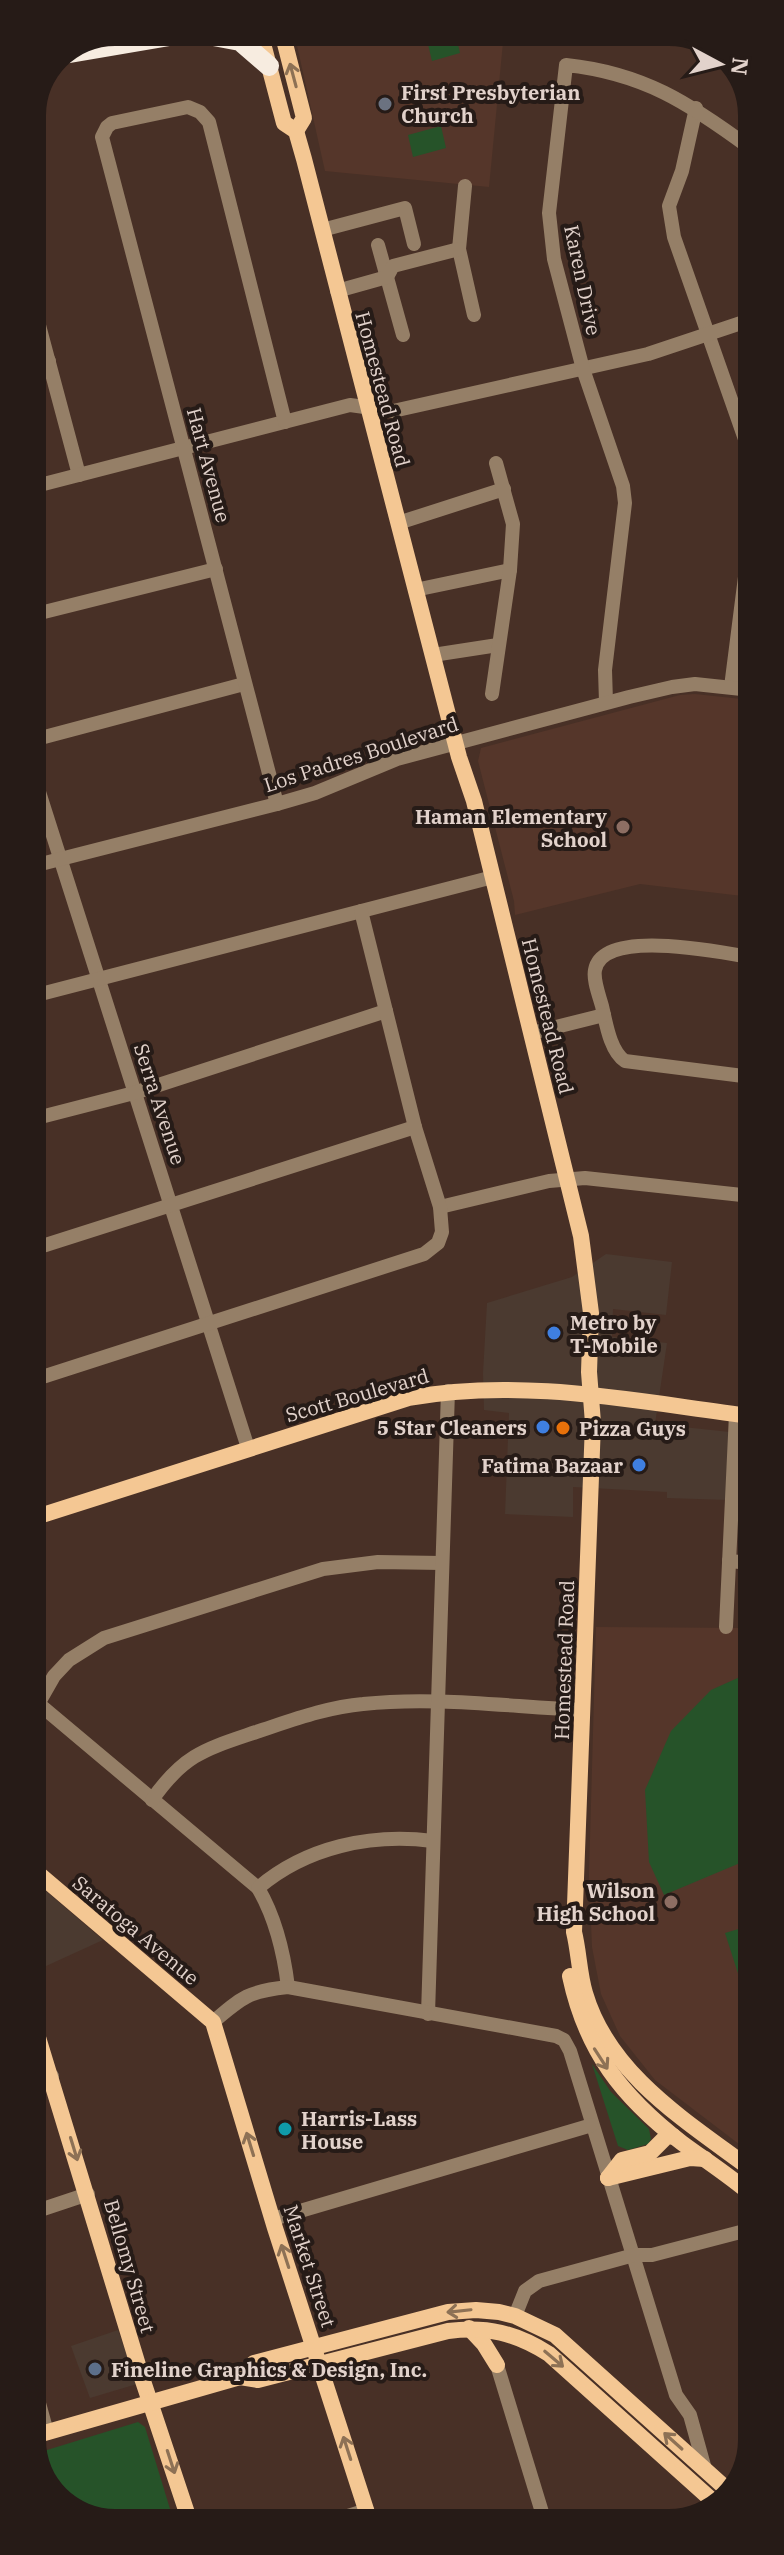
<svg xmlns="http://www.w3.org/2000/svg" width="784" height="2555" viewBox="0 0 784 2555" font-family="'IBM Plex Serif',serif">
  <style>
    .commercial { fill: #4b3a30 }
    .built { fill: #55362a }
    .green { fill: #265329 }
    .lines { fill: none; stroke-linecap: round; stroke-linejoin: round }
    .minor { stroke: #957f67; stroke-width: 14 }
    .major { stroke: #f4c793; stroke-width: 16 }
    .highway { stroke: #f7ece0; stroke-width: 20 }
    .oneway { stroke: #8d7155 }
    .worship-dot { fill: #6b7280; stroke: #261b17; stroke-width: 3 }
    .education-dot { fill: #8d6e63; stroke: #261b17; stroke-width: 3 }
    .shop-dot { fill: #3f7fe0; stroke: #261b17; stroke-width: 3 }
    .food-dot { fill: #e8710a; stroke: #261b17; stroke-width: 3 }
    .culture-dot { fill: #0f9aa8; stroke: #261b17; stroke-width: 3 }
    .service-dot { fill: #5c6f8a; stroke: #261b17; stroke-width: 3 }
    .labels { text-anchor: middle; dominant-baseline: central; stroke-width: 8; stroke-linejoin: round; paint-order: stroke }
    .poi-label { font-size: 20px; font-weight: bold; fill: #e2d2cb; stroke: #261b17; text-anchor: start }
    .street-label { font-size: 20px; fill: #e2d2cb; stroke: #261b17 }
  </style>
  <rect width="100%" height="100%" fill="#483026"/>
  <g class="commercial">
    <polygon points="606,1254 672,1262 666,1315 613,1309 612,1337 667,1343 655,1424 730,1432 728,1500 667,1498 667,1492 573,1487 573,1517 505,1514 509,1413 484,1410 483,1373 487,1303 572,1277"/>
    <polygon points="33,1880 103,1940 33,1972"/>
    <polygon points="118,2330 137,2384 90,2398 71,2346"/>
  </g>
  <g class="built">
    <polygon points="294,32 504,32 489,187 325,171"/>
    <polygon points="695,694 751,700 751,897 640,884 515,915 514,901 478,761 481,748 680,695"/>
    <polygon points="596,1627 751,1628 752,2154 655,2080 620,2036 601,1994 592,1947 589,1875"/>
  </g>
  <g class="green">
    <polygon points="439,32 455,32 460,53 432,61 426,36"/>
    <polygon points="441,126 446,148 413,157 408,135"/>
    <polygon points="751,1672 752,1858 664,1895 649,1862 645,1790 671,1731 711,1690"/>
    <polygon points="752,1925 752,2017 725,1933"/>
    <polygon points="592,2064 611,2092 649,2129 651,2139 648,2144 628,2150 618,2146"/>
    <polygon points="138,2422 145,2427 174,2522 105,2522 60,2502 34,2454"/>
  </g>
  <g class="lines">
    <g class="minor">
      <polyline points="696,108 682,171 669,206 674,237 747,445 751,464"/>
      <polyline points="465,186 459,249 474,315"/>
      <polyline points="322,230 405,208 414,244"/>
      <polyline points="378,245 403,335"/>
      <polyline points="337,291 387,277 393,266 459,249"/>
      <polyline points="32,299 79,475"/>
      <polyline points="32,366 49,361"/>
      <polyline points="32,487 350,405 393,411 648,354 750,320"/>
      <polyline points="398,523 504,489"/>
      <polyline points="415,590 510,570"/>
      <polyline points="32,615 216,569"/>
      <polyline points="433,655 498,645"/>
      <polyline points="731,687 751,530"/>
      <polyline points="492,694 510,570 513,524 496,463"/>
      <path d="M606,702L605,670L625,503L623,486L583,369L554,259L549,213L566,65C643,73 689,103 750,148"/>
      <polyline points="33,740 244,684"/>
      <polyline points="33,773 248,1448"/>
      <polyline points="277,804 102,137 107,127 112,123 188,107 200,112 209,122 285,422"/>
      <polyline points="33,866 277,804 315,793 397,759 629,697 672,687 695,684 751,690"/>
      <path d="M751,957C721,953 603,927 595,970C593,980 599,995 602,1006C606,1023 610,1051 625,1061L751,1077"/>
      <polyline points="33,996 493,877"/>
      <polyline points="532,1033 604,1015"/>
      <polyline points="33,1119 134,1093 386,1011"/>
      <polyline points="440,1207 549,1181 585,1178 751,1196"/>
      <polyline points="33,1249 415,1127"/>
      <polyline points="33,1380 424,1254 438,1243 442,1232 440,1207 415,1127 361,911"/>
      <polyline points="729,1561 751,1563"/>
      <polyline points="726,1627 736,1414"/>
      <path d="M33,1699L258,1888C275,1917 284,1954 288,1987"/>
      <polyline points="38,1704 54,1676 69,1660 104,1638 323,1569 378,1562 442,1563"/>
      <path d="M152,1800C184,1754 206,1749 256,1732C290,1721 327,1707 363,1704C435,1696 511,1707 583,1710"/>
      <path d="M258,1888C306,1847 371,1833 433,1841"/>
      <polyline points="428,2014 448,1391"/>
      <path d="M213,2022C242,1997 249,1991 288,1987L556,2036L564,2040L570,2051L676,2395L690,2415L705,2469"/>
      <polyline points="33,2082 52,2076"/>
      <polyline points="34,2212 88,2194"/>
      <polyline points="273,2219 592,2125"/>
      <polyline points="515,2316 525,2291 539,2281 634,2255 652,2255 752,2229"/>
      <polyline points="497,2365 545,2522"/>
      <polyline points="34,2385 47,2432"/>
      <polyline points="329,2522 367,2510"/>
    </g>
    <g class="major">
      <path d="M260,32L284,123L296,131L304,159L459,757L474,801L581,1236L591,1313L589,1372L593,1423L574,1932C579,1952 579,1973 585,1993C609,2075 688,2122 752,2170"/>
      <polyline points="282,32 304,118 296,131"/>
      <path d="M33,1518L409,1398C522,1377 638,1402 751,1416"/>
      <polyline points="33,1869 213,2022 275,2228 370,2522"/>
      <path d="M570,1976C586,2051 622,2097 682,2143C705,2160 730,2176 752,2195"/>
      <polyline points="33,2021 142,2378 190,2522"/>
      <polyline points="608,2178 690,2158 705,2159"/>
      <polyline points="608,2178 622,2160 650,2153 666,2137 673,2136"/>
      <polyline points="469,2328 484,2344 497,2365"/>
      <path d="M240,2377L258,2380L448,2331C487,2326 516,2333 549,2354L715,2503"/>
      <polyline points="34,2436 240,2377 254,2363 448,2312 476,2310 499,2312 515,2316 555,2335 731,2493"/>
    </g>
    <g class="highway">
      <polyline points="192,32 240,41 269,66"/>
      <polyline points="58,55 193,32"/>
    </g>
  </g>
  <defs><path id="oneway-shaft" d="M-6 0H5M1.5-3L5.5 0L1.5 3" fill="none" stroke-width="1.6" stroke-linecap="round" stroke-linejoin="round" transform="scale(2)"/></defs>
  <g class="oneway">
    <use href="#oneway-shaft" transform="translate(293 75) rotate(-105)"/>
    <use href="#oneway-shaft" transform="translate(601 2059) rotate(57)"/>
    <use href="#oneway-shaft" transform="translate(250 2144) rotate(-107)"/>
    <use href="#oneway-shaft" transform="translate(74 2149) rotate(73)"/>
    <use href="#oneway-shaft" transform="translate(285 2256) rotate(-108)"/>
    <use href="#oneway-shaft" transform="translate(459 2311) rotate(174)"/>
    <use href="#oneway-shaft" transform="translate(554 2359) rotate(40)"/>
    <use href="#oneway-shaft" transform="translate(673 2441) rotate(-138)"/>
    <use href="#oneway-shaft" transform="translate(347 2448) rotate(-108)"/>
    <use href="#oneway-shaft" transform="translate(171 2462) rotate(72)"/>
  </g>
  <circle class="worship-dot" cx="385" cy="104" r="8"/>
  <g class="education-dot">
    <circle cx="623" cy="827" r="8"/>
    <circle cx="671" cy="1902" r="8"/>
  </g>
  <g class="shop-dot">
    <circle cx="554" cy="1333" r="8"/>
    <circle cx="543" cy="1427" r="8"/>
    <circle cx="639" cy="1465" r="8"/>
  </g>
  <circle class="food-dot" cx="563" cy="1428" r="8"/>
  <circle class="culture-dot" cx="285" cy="2129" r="8"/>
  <circle class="service-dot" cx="95" cy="2369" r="8"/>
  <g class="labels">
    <g class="poi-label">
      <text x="401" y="92">First Presbyterian<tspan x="401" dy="23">Church</tspan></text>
      <text x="607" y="816" text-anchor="end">Haman Elementary<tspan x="607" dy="23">School</tspan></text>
      <text x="570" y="1322">Metro by<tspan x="570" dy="23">T-Mobile</tspan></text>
      <text x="527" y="1427" text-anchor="end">5 Star Cleaners</text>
      <text x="579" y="1428">Pizza Guys</text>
      <text x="623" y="1465" text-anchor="end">Fatima Bazaar</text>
      <text x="655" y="1890" text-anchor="end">Wilson<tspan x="655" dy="23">High School</tspan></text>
      <text x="301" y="2118">Harris-Lass<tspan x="301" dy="23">House</tspan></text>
      <text x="111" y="2369">Fineline Graphics &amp; Design, Inc.</text>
    </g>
    <g class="street-label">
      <text transform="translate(583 280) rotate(78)">Karen Drive</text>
      <text transform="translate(383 389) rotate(75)">Homestead Road</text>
      <text transform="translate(209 465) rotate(75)">Hart Avenue</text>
      <text transform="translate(361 754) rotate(-18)">Los Padres Boulevard</text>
      <text transform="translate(548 1016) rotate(76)">Homestead Road</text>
      <text transform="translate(160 1104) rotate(72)">Serra Avenue</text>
      <text transform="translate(357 1395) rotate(-16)">Scott Boulevard</text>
      <text transform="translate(564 1660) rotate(-88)">Homestead Road</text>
      <text transform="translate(136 1930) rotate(40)">Saratoga Avenue</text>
      <text transform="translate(130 2266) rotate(74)">Bellomy Street</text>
      <text transform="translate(310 2266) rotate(72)">Market Street</text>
    </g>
  </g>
  <path d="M0 0H784V2555H0ZM115 46H669A69 69 0 0 1 738 115V2440A69 69 0 0 1 669 2509H115A69 69 0 0 1 46 2440V115A69 69 0 0 1 115 46Z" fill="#261b17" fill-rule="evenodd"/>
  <g transform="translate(720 64) rotate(97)" stroke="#261b17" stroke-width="6" paint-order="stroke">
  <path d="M0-6L14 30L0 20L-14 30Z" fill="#e2d2cb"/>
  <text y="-12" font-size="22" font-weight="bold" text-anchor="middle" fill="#e2d2cb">N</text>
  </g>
</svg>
